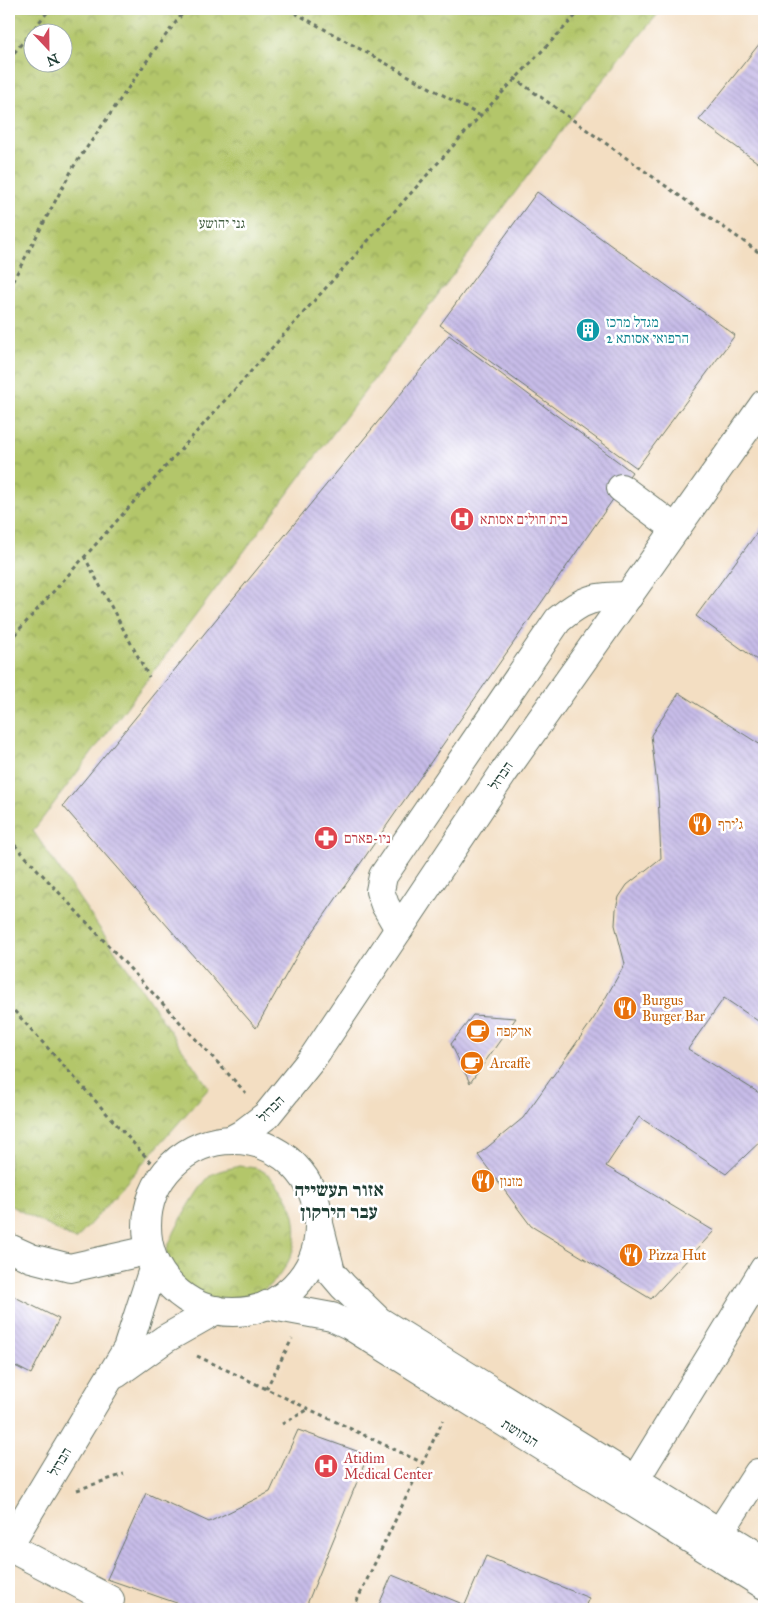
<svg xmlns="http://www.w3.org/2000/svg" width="773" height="1618" viewBox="0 0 773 1618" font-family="'IM FELL Great Primer','Frank Ruhl Libre',serif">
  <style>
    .park { fill: url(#park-crowns); stroke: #69824f; fill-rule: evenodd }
    .building { fill: url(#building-back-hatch) }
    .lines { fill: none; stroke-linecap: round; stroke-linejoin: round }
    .minor-casing { stroke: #697566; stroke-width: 30 }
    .path { stroke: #697566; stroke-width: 3; stroke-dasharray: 4 4; stroke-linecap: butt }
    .minor { stroke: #fff; stroke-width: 28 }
    .labels { text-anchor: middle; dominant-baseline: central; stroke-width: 5; stroke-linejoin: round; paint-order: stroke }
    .park-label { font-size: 14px; fill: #445f42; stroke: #fff }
    .culture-label { font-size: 14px; fill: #0d838f; stroke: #fff; text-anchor: start }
    .health-label { font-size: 14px; fill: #be3a42; stroke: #fff; text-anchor: start }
    .street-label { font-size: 14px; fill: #1f3d34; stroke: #fff }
    .food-label { font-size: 14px; fill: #c56008; stroke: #fff; text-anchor: start }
    .district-label { font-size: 19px; font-weight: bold; fill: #1f3d34; stroke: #fff }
  </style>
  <defs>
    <pattern id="park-crowns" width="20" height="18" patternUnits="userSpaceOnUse" patternTransform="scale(1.25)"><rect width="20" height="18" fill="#b3c66a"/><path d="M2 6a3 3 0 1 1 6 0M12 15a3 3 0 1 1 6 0" fill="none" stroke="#91a258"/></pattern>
    <pattern id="building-back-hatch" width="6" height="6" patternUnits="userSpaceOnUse" patternTransform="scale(1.25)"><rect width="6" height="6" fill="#c7bce8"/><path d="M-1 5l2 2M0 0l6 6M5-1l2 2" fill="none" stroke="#aaa2c8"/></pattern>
  </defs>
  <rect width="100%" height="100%" fill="#fff"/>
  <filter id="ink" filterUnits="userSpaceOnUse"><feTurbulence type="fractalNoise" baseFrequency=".02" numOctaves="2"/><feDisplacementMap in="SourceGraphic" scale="10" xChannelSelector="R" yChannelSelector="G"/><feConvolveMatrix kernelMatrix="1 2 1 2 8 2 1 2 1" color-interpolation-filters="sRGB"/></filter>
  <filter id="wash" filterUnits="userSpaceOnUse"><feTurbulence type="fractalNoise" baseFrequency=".0096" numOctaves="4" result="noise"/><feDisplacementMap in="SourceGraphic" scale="20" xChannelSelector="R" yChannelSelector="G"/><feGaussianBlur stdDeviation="1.12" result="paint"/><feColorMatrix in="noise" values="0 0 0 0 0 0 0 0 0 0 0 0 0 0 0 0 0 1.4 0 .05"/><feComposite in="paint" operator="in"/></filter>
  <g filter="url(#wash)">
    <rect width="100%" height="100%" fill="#f3dec2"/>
    <g class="park">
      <path d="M9,9H662L569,121L33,831L209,1088L76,1240L9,1205ZM32,32H62V62H32Z"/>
      <path d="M239,1166C246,1167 255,1167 261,1170C272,1176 281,1187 287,1198C323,1264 239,1336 181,1285C174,1279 165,1265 166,1255C166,1242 200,1184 210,1176C217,1170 230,1169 239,1166Z"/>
    </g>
    <g id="blocks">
      <g class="building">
        <polygon points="764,38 764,167 699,120"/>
        <polygon points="537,192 735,335 637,468 440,325"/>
        <polygon points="449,335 632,472 299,952 256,1028 63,806"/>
        <polygon points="764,523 764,665 696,616"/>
        <polygon points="679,693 764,747 764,1025 724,998 688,1049 764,1096 764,1138 726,1174 639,1117 606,1166 714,1231 651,1299 531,1226 478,1155 523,1118 594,1018 625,964 615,925 616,909 619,897 627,885 661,858 658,793 651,735"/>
        <polygon points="473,1015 516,1018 470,1083 451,1044"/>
        <polygon points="9,1294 59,1319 31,1374 9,1363"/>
        <polygon points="298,1430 368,1455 305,1609 194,1609 107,1579 146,1493 209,1522 270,1492"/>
        <polygon points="486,1556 589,1598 584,1609 377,1609 392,1575 465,1605"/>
      </g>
    </g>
  </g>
  <g filter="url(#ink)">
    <use href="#blocks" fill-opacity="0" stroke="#697566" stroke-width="1"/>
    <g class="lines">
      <g class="minor-casing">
        <g id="minor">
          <polyline points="621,488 676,529"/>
          <path d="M399,929L385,905L380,891L383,876L558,620C585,597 595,597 629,596"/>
          <polyline points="231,1140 242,1134 267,1115 312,1059 504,772 764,404"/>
          <circle cx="233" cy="1226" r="86"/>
          <polyline points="319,1224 331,1272 343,1286 379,1321 764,1560"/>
          <polyline points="9,1248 31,1258 70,1268 150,1250"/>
          <polyline points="267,1305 332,1317 349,1325 764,1585"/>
          <polyline points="116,1374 165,1339 216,1310"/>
          <polyline points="635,1480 764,1269"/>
          <polyline points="720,1532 758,1473"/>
          <polyline points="9,1545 127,1349 155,1263"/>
          <polyline points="9,1547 110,1600"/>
        </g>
      </g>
      <g class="path">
        <polyline points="288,9 479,115"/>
        <polyline points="9,59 50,9"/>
        <polyline points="514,78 764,256"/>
        <polyline points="9,288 74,166 156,48 186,9"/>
        <polyline points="84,556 149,677"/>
        <polyline points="9,641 480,116 582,9"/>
        <polyline points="9,839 246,1093"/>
        <polyline points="9,1005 163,1176"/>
        <polyline points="197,1356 423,1463"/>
        <polyline points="266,1389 292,1339"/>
        <polyline points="282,1424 309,1409"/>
        <polyline points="77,1490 124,1474"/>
        <polyline points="353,1609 443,1420"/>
      </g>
      <use href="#minor" class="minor"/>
    </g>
  </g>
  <defs>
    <g id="building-disc" transform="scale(1.25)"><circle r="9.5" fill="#0f9aa8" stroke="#fff"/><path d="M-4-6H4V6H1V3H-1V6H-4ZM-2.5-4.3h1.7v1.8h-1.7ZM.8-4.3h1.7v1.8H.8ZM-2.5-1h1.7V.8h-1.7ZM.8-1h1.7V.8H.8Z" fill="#fff"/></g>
    <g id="hospital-disc" transform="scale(1.25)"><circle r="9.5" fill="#e0444e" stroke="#fff"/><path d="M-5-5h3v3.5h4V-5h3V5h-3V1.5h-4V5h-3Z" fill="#fff"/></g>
    <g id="restaurant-disc" transform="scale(1.25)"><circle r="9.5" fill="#e8710a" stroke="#fff"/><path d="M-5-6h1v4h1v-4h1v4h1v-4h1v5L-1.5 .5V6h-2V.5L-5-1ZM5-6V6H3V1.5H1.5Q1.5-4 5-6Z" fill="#fff"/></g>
    <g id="pharmacy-disc" transform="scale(1.25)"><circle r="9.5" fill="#e0444e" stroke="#fff"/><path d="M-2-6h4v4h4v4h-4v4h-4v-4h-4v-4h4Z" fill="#fff"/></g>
    <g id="cafe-disc" transform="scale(1.25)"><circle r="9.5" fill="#e8710a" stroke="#fff"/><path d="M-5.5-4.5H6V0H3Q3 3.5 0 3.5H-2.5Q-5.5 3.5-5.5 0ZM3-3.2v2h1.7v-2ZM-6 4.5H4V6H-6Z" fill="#fff"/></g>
  </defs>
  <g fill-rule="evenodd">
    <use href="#building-disc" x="588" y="330"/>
    <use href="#hospital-disc" x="462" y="519"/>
    <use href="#restaurant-disc" x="700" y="824"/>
    <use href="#pharmacy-disc" x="326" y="838"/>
    <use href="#restaurant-disc" x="625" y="1008"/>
    <use href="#cafe-disc" x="478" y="1031"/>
    <use href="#cafe-disc" x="472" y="1063"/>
    <use href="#restaurant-disc" x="483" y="1181"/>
    <use href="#restaurant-disc" x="631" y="1255"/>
    <use href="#hospital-disc" x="326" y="1466"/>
  </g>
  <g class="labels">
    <g class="park-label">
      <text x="222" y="223">גני יהושע</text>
    </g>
    <g class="culture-label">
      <text x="606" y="322">מגדל מרכז<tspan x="606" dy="16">הרפואי אסותא 2</tspan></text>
    </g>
    <g class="health-label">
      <text x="480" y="519">בית חולים אסותא</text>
      <text x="344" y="838">ניו-פארם</text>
      <text x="344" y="1458">Atidim<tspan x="344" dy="16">Medical Center</tspan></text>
    </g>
    <g class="street-label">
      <text transform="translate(501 776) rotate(-56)">הברזל</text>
      <text transform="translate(271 1109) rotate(-45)">הברזל</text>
      <text transform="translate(520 1433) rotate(32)">הנחושת</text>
      <text transform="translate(60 1462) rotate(-59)">הברזל</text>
    </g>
    <g class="food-label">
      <text x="718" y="824">ג'ירף</text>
      <text x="642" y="1000">Burgus<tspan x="642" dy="16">Burger Bar</tspan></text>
      <text x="496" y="1031">ארקפה</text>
      <text x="490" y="1063">Arcaffe</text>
      <text x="500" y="1181">מזנון</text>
      <text x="648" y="1255">Pizza Hut</text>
    </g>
    <g class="district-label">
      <text x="339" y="1189">אזור תעשייה<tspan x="339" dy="22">עבר הירקון</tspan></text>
    </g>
  </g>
  <rect width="773" height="1618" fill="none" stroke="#fff" stroke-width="30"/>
  <g transform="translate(48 48) rotate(158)"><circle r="24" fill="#ffffff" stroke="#a5b1ae"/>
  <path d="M0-4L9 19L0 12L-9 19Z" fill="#d1495b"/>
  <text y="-8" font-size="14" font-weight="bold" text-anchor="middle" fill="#1f3d34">N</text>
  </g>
</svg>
